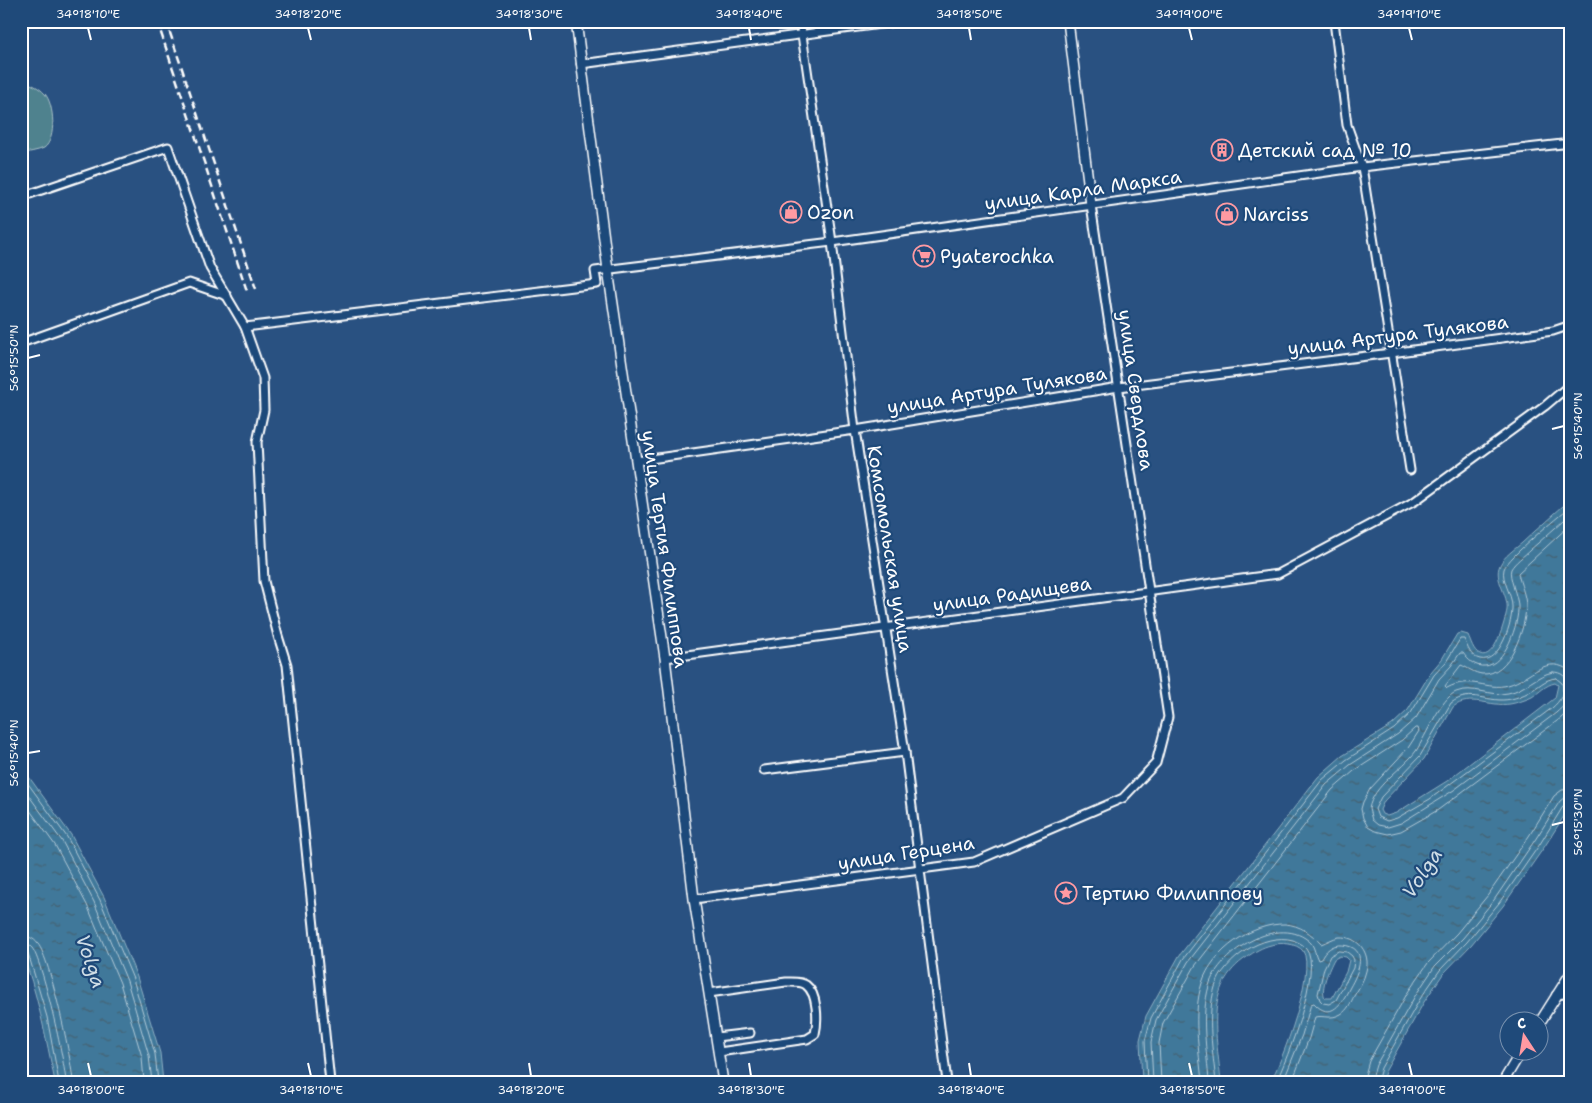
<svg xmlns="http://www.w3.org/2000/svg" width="1592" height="1103" viewBox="0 0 1592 1103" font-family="'Shantell Sans',sans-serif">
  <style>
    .grass { fill: #50828e; stroke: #a8c0c6 }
    .water { fill: url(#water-ripples); stroke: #8caec2; fill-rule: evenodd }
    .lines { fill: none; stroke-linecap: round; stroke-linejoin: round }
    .shore { stroke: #b2c9d7; stroke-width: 1 }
    .minor-casing { stroke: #fff; stroke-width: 11 }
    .tertiary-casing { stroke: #fff; stroke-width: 12 }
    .minor { stroke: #1f4a7a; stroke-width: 7 }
    .tertiary { stroke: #1f4a7a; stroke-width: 9 }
    .rail { stroke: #fff; stroke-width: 2.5; stroke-dasharray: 8 4; stroke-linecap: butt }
    .ticks { fill: none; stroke: #fff; stroke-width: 2 }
    .labels { text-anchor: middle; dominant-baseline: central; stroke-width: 4.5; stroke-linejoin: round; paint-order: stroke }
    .poi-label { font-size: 19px; fill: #fff; stroke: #1f4a7a; text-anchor: start }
    .street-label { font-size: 19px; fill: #fff; stroke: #1f4a7a }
    .water-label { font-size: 20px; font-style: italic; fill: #cfdde6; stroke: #1f4a7a }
    .neatline { fill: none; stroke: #fff; stroke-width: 2 }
    .ticks-label { font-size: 12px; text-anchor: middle; fill: #fff }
  </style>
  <defs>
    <pattern id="water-ripples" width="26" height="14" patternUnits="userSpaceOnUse" patternTransform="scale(1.25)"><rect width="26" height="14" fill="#3f789a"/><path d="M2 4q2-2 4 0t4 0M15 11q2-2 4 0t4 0" fill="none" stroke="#46606f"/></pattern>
  </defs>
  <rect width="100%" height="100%" fill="#295181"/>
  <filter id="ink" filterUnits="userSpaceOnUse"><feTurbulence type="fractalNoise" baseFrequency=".02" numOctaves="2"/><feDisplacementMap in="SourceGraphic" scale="10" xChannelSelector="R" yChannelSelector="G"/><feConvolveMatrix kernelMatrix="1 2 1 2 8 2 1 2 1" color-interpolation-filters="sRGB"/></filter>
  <g filter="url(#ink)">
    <path class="grass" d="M21,81C30,83 39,87 45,94C54,104 57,139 44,148C38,151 28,152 21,154Z"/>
    <g class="water">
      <path d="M1571,499V805L1545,846L1503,906L1471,945L1443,974L1424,1002L1386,1070L1381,1082H1270C1282,1063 1316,970 1303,951C1297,943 1280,942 1271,945C1262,947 1254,952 1247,957C1203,986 1217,1036 1221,1082H1142L1140,1040L1146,1016L1179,956L1318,777L1342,756L1392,725L1408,710L1431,672L1442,659L1457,634L1461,633L1468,635C1471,641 1473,651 1480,654C1495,661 1505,620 1507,610C1509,595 1493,579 1500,565C1504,556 1515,549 1522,543C1538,528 1554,514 1571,499ZM1555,683L1558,685L1555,698L1447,781L1396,813L1387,816L1382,814L1380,810L1384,801L1424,759L1453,707C1470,694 1490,707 1510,704C1516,703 1526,700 1532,697C1540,692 1545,685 1555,683ZM1340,956L1346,957L1349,960L1346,972L1332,998H1325C1320,988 1329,969 1334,959Z"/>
      <path d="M21,766L71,835L104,897L137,977L160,1053L163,1082H55C46,1037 37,992 21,949Z"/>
    </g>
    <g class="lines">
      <g class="shore">
        <path d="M1571,524L1518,573C1520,584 1526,595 1526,607C1525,629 1510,676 1482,674C1474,673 1468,668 1461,665L1445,686L1447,688C1471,675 1487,691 1508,685C1531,679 1547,652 1571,672"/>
        <path d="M1553,672C1570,672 1573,691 1565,704C1563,707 1559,710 1556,713L1454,790L1401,823L1388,827L1378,825L1372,820L1369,809C1373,785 1402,770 1416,751C1426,736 1441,698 1456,692C1473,685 1491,697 1508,693C1525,690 1536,675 1553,672Z"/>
        <path d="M1556,678L1562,683C1565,694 1560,701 1552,708L1430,799L1397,818L1387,821L1378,817L1375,809L1381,797L1420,756L1451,703C1471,688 1489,704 1511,699C1516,698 1524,695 1529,692C1539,687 1544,679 1556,678Z"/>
        <polyline points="21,774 67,837 100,900 133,979 155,1054 158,1082"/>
        <polyline points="21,785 62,841 94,902 127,981 149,1056 152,1082"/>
        <polyline points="21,798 55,845 87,905 120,983 142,1057 144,1082"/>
        <path d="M21,936C28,936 34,938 38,944C50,958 72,1061 73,1082"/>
        <path d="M21,944C25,944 29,944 32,948C42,959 65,1063 66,1082"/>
        <polyline points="21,950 28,953 47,1017 59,1082"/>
        <polygon points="1339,951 1347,952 1352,956 1354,960 1353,968 1336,1000 1329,1004 1323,1003 1320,1000 1318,994 1324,968 1330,956"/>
        <path d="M1147,1082L1145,1041L1151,1018L1183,959L1322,780L1346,760L1394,729L1411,713L1434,675L1446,662L1460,639H1464C1468,647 1470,657 1480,659C1500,664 1513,621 1512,606C1512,594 1501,580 1504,569C1508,557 1558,517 1571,506"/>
        <path d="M1153,1082L1151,1042L1156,1020L1188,962L1326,785L1350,765L1398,734L1416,718L1439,679L1451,666L1460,653H1463C1468,660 1475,667 1485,666C1505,665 1519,624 1518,606C1518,597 1508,576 1511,569C1515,562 1524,556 1530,550C1544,538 1557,526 1571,514"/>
        <polyline points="1161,1082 1159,1043 1163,1023 1195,966 1332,790 1354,771 1402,740 1415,728 1418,728 1419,731 1408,748 1370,789 1363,802 1361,809 1363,818 1368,827 1375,831 1388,834 1401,831 1438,810 1561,718 1571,709"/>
        <path d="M1202,1082C1199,1050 1192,1014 1202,983C1212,951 1252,923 1285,924C1300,925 1312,934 1321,944C1327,942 1333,938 1339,937C1358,936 1371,953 1366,971C1364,980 1359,988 1354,996C1351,1002 1348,1010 1341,1014C1331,1020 1323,1015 1315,1017L1309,1038L1292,1082"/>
        <path d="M1209,1082C1207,1051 1200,1017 1209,986C1218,952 1281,912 1311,943C1315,948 1315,955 1318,960L1321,959C1325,951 1332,944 1342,945C1370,947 1358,973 1350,987C1342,1003 1331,1022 1314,1003L1311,1004L1302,1035L1283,1082"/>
        <path d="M1216,1082C1213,1053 1206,1016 1215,987C1224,959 1264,932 1293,940C1297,942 1303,944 1306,948C1323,967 1287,1060 1276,1082"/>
        <polyline points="1363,1082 1369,1061 1408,992 1428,963 1457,933 1488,895 1529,836 1554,796 1562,790 1571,789"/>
        <polyline points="1371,1082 1376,1065 1415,996 1435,966 1463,938 1494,900 1535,840 1560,801 1565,797 1571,796"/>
        <polyline points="1377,1082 1381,1068 1420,999 1440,970 1467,942 1499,903 1540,844 1564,805 1571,803"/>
      </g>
      <g class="minor-casing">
        <g id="minor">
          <polyline points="800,21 832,242 855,430 905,752 947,1082"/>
          <polyline points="1334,21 1347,125 1362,167 1410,470"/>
          <polyline points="581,64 903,21"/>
          <polyline points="21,197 168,147 210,268 245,327"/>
          <polyline points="21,343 189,283 227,296"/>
          <polyline points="636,461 855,430 1119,387 1391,353 1553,331 1571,325"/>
          <polyline points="665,658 1278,574 1415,501 1545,406 1571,384"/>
          <polyline points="764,770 905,752"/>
          <polyline points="694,899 974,862 1123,798 1156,763 1168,717 1091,205"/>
          <path d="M709,993L786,982C792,982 801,981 806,985C818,994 818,1021 815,1034L807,1039L719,1052"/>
          <polyline points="1556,995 1571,993"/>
          <polyline points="716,1037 750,1033"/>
          <polyline points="330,1082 287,665 278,636 264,581 257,442 264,410 263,378 245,327 597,284 595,271 832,242 1362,167 1571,143"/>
        </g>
      </g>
      <g class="tertiary-casing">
        <g id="tertiary">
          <polyline points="576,21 608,270 665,658 694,899 723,1082"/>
          <polyline points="1068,21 1091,205"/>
          <polyline points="1540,1022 1571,973"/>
          <polyline points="1503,1082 1522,1050"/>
        </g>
      </g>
      <use href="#minor" class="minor"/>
      <use href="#tertiary" class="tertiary"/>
      <g class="rail">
        <polyline points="157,21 247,291"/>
        <polyline points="166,21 256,289"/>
      </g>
    </g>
  </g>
  <path class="ticks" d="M88,28L91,40M308,28L311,40M529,28L531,40M749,28L751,40M969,28L971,40M1189,28L1192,40M1409,28L1412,40M28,358L40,355M1552,429L1564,426M28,753L40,751M1552,825L1564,822M88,1063L91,1076M308,1063L311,1076M529,1063L531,1076M749,1063L751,1076M969,1063L971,1076M1189,1063L1192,1076M1409,1063L1412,1076"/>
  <defs>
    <g id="building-ring" transform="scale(1.125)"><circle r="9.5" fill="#1f4a7a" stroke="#ff9aa2" stroke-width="1.5"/><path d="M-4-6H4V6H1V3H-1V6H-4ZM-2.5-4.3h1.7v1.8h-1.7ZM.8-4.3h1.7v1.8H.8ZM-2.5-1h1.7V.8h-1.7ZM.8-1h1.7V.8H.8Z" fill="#ff9aa2"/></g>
    <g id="shop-ring" transform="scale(1.125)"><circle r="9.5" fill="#1f4a7a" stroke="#ff9aa2" stroke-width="1.5"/><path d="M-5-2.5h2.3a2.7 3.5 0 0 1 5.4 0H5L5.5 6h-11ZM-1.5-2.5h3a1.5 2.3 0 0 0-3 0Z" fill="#ff9aa2"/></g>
    <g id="supermarket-ring" transform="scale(1.125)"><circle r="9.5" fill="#1f4a7a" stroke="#ff9aa2" stroke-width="1.5"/><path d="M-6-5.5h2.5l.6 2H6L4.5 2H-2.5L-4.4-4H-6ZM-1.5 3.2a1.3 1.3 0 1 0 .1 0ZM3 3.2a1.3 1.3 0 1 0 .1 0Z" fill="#ff9aa2"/></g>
    <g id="sight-ring" transform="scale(1.125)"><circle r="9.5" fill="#1f4a7a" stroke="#ff9aa2" stroke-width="1.5"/><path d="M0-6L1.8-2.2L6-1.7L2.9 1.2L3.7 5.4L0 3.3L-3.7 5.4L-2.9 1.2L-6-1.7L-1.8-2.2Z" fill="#ff9aa2"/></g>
  </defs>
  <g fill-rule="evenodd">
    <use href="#building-ring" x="1222" y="150"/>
    <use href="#shop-ring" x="791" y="212"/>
    <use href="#shop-ring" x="1227" y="214"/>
    <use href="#supermarket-ring" x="924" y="256"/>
    <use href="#sight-ring" x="1066" y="893"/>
  </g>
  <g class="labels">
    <g class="poi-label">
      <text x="1238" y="150">Детский сад № 10</text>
      <text x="807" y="212">Ozon</text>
      <text x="1243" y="214">Narciss</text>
      <text x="940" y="256">Pyaterochka</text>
      <text x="1082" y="893">Тертию Филиппову</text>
    </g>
    <g class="street-label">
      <text transform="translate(1083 190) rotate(-8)">улица Карла Маркса</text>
      <text transform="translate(1398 335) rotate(-7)">улица Артура Тулякова</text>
      <text transform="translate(997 390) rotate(-9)">улица Артура Тулякова</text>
      <text transform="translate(1136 390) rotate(82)">улица Свердлова</text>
      <text transform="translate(665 549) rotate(82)">улица Тертия Филиппова</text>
      <text transform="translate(890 549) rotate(81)">Комсомольская улица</text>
      <text transform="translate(1012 594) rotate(-8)">улица Радищева</text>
      <text transform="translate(906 853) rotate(-9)">улица Герцена</text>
    </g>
    <g class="water-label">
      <text transform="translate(1422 873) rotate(-56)">Volga</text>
      <text transform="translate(91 961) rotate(71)">Volga</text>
    </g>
  </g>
  <rect width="1592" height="1103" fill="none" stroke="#1f4a7a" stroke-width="55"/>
  <g transform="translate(1524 1036) rotate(348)"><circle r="24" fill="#1f4a7a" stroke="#7992af"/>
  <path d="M0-4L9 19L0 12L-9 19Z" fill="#ff9aa2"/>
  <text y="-8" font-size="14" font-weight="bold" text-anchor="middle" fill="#ffffff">С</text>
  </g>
  <rect x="28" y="28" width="1536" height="1048" class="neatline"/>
  <g class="ticks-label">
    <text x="88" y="18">34°18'10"E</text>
    <text x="308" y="18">34°18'20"E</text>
    <text x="529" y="18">34°18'30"E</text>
    <text x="749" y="18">34°18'40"E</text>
    <text x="969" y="18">34°18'50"E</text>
    <text x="1189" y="18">34°19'00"E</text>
    <text x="1409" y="18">34°19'10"E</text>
    <text transform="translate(14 358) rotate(-90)" y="4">56°15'50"N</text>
    <text transform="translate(1578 426) rotate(-90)" y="4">56°15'40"N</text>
    <text transform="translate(14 753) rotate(-90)" y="4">56°15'40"N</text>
    <text transform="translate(1578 822) rotate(-90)" y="4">56°15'30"N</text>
    <text x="91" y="1094">34°18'00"E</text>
    <text x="311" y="1094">34°18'10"E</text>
    <text x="531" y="1094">34°18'20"E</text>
    <text x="751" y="1094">34°18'30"E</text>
    <text x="971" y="1094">34°18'40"E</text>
    <text x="1192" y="1094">34°18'50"E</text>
    <text x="1412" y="1094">34°19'00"E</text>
  </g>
</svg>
